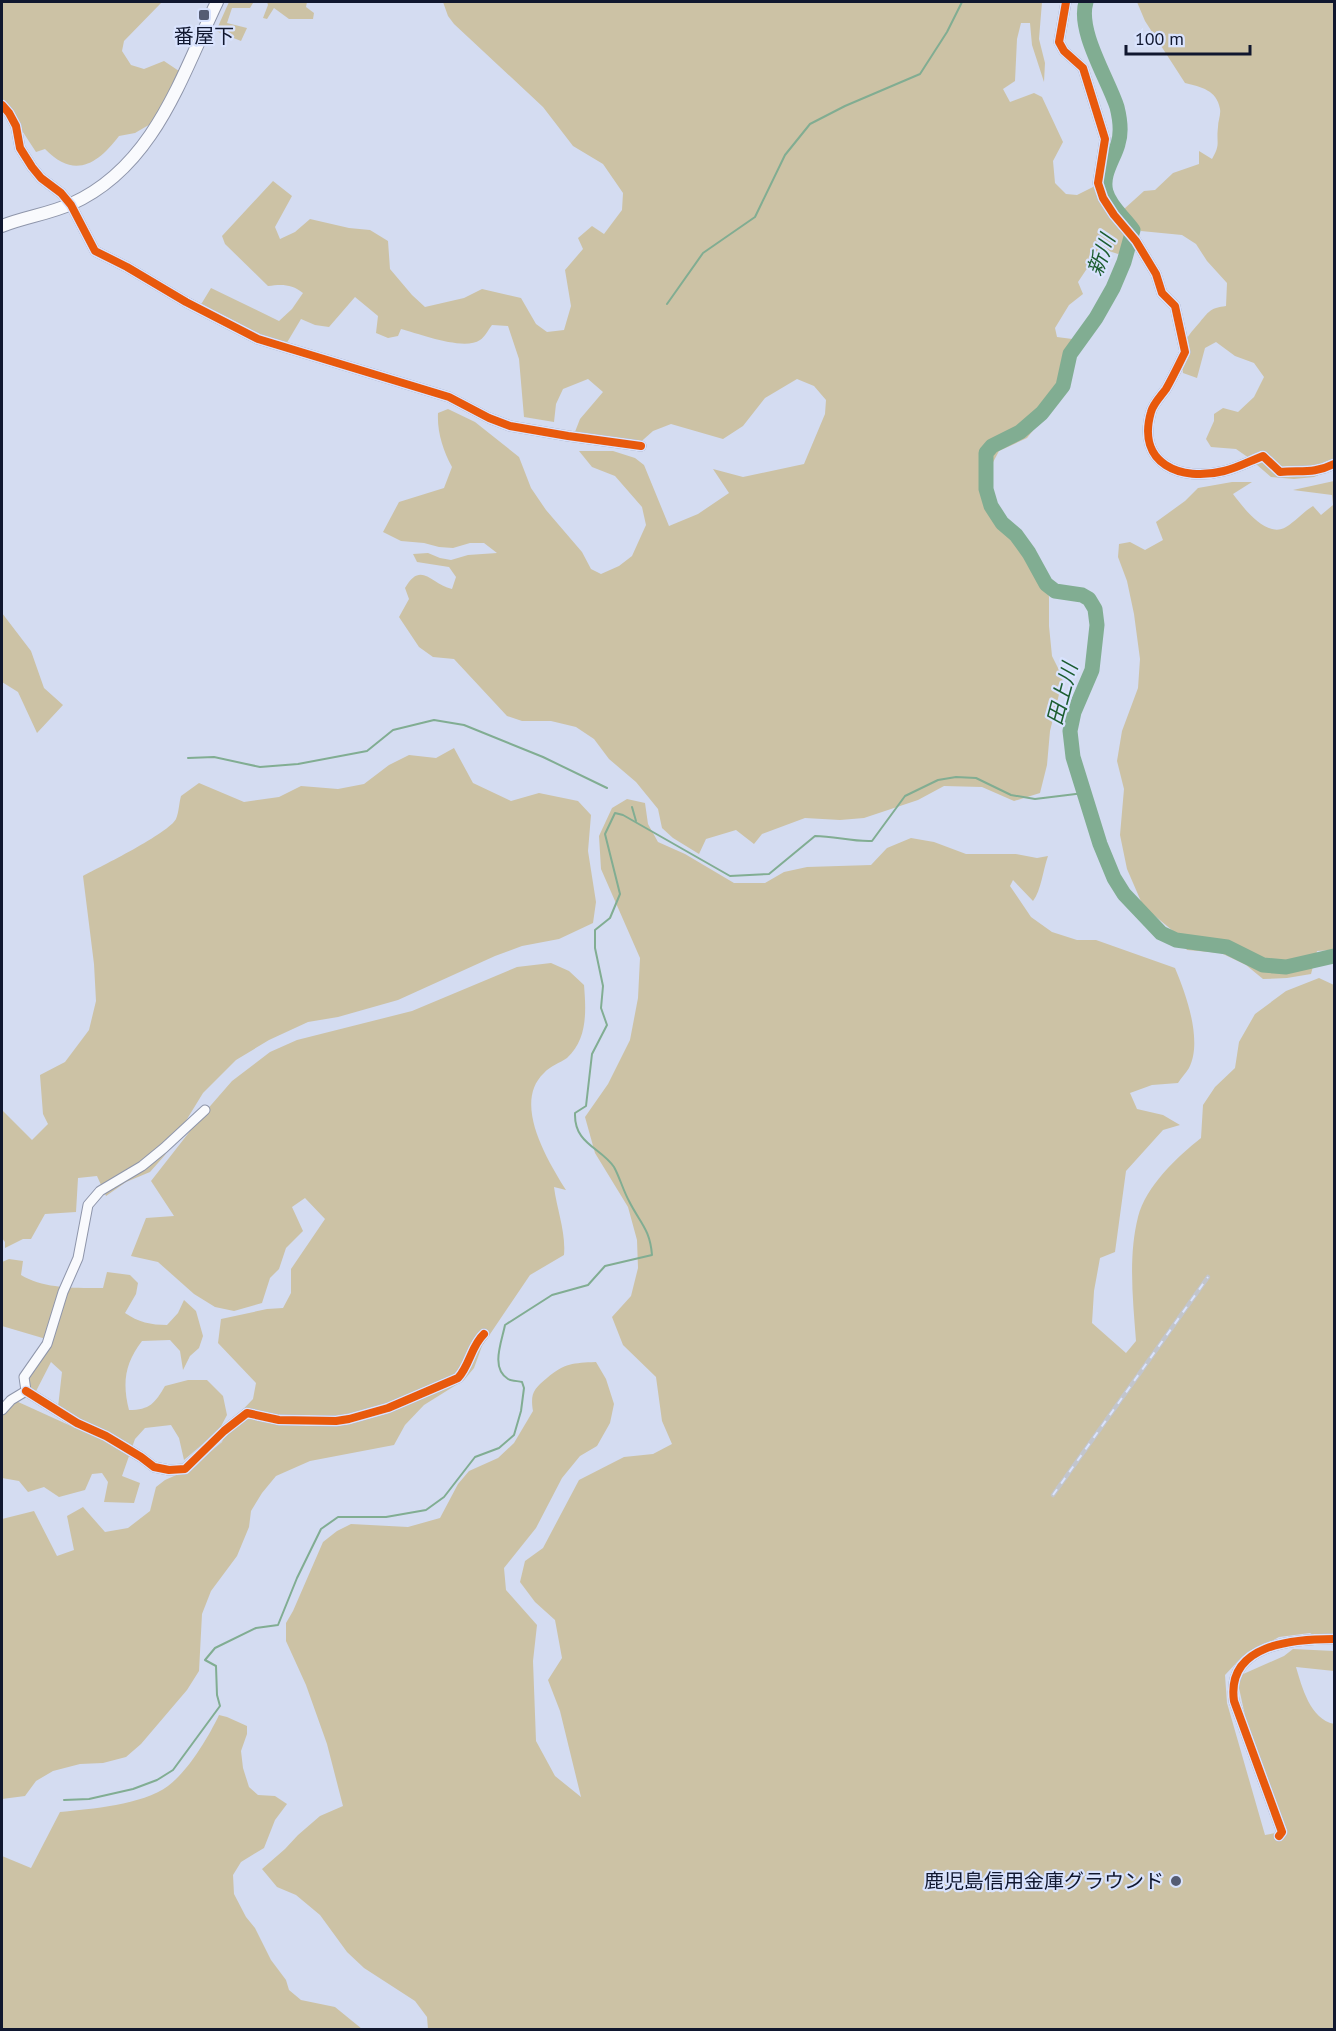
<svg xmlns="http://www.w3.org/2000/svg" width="1336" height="2031" viewBox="0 0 1336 2031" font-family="'PT Sans','Noto Sans JP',sans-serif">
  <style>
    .green { fill: #ccc2a5 }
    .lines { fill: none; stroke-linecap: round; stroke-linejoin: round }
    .stream { stroke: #81ad92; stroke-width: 2 }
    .river { stroke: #81ad92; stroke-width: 15 }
    .minor-casing { stroke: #8e95aa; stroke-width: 11 }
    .tertiary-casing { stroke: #8e95aa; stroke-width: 14 }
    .minor { stroke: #f9fafd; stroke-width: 9 }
    .tertiary { stroke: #f9fafd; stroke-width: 12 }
    .rail-casing { stroke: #c2c5cc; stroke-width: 4.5 }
    .rail { stroke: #d9e3fe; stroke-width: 2; stroke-dasharray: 7; stroke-linecap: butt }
    .cycleway-casing { stroke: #d9e3fe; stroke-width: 11 }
    .cycleway { stroke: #e8590c; stroke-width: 8 }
    .poi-dot { fill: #555c73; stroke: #d9e3fe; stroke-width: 2 }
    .labels { text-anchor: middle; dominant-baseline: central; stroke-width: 4.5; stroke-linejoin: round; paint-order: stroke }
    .poi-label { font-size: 20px; fill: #10172f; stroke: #d9e3fe }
    .water-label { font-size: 21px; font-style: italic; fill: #1c5d30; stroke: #d9e3fe }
  </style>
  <rect width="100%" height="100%" fill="#d4dcf1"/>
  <g class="green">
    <path d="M2,2H162L124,41L122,51L131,65L144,69L164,61L179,71L159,119L135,133L119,136C97,165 74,179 45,149L36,152L2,100Z"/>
    <polygon points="229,2 257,2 253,3 250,8 232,8 227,23 247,28 241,41 216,31"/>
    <polygon points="267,2 307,2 306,7 314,13 313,19 289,19 274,8 267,19 263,18 268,5"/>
    <path d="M443,2H1042L1039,39L1045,63L1044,82L1032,45L1030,23H1021L1017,39L1015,81L1003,89L1010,102L1034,93L1042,97L1063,142L1053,161L1055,183L1066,194L1077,195L1097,185L1128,231L1131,244L1118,254L1103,249L1096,255L1078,282L1083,294L1069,305L1055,328L1057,337L1080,340L1072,359L1066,389L1027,438L999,451L982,483V498L992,519L1036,560L1043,571L1049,597V626L1052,656L1063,678L1050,731L1047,765L1040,793L1014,801L982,787L944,786L918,800L864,818L840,820L805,818L762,834L754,844L736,830L706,839L699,854L673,838L662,828L658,809L636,782L609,759L594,739L576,727L551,721H522L507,716L454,659L433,657L419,647L399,617L409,599L405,588C421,560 431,584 452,589L456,577L449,567L417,562L413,554L428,553L440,558L451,560L468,555L497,553L484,543H470L453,548L439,547L424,543L401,541L383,532L399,502L444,488L452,467C443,450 437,432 438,413L448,409L475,422L519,457L531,488L546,510L582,552L591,569L601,574L619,566L632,556L646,525L642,507L615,476L592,467L579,451H613L635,458L644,465L669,526L698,514L729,493L713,469L743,477L804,464L825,414L826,400L814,386L797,379L765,398L743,426L723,439L671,424L653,431L635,447L573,437L580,419L603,392L588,379L563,389L556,404L554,422L524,417L519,359L508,326L492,325C488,330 485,337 480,340C464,351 420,334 401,329L398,336L388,338L376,333L378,316L355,297L329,327L315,325L301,319L282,351L235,327L197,311L211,288L279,321L292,309L303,293C292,284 282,284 268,286L225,244L222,236L273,181L292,196L275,227L280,239L295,232L310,219L349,228L370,230L388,241L390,269L412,295L425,307L464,298L482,289L521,298L536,324L547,332L564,330L571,306L565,270L583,249L578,238L592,226L604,234L622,210L623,193L603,164L573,146L543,107L454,24L448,16Z"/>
    <path d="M1137,2H1334V468L1314,477L1294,479L1271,477L1249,458L1236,449L1211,447L1206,439L1214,421V414L1223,408L1238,412L1254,397L1264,377L1254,363L1235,356L1216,342L1205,348L1197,378L1183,373C1180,346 1183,341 1200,322C1210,310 1211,308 1226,306L1227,283L1207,261L1196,244L1182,235L1141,231L1124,209L1144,191L1155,190L1173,173L1199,164V151L1212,159C1221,143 1216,144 1218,127C1218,121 1221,115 1220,109C1217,90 1201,87 1185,83L1145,21Z"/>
    <path d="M1334,481V951L1332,950L1317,951L1311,974L1287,978L1263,979L1246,965L1221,953L1187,950L1173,931L1143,906L1127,869L1120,835L1124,789L1117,761L1122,731L1138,688L1140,659L1134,614L1127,581L1118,557L1119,544L1130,542L1145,550L1163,540L1156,522L1185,501L1198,488L1232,482H1252L1233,494C1243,507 1266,539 1286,527C1296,521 1303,512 1313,506L1321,515L1333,505L1332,495L1293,490Z"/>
    <polygon points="2,613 31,651 44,688 63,705 37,733 18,692 2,682"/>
    <path d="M454,748L473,783L511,801L539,793L578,801L591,815L588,851L596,902L593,923L559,939L522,946L495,956L398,1000L338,1017L308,1022L269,1040L236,1060L203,1093L165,1155L150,1172L126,1182L106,1196L97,1176L78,1178L76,1212L45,1214L31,1239H23L5,1248V1242L2,1238V1110L32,1140L48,1124L43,1114L40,1075L65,1062L89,1030L96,1001L94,964L83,876C100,867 169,833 176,819C179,812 179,803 181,796L199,783L244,802L279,797L301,786L338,789L364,784L389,765L409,755L436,758Z"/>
    <path d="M627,799L645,803L648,824L658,842L685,854L734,883H765L784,872L807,867L871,865L887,848L911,838L934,842L966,854H1016L1037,858L1048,856C1043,870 1041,891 1033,901L1013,880L1010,886L1031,917L1052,932L1077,940H1096L1175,968C1186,994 1203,1041 1189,1068C1186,1073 1181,1078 1178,1083L1152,1085L1130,1093L1137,1109L1163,1115L1180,1125L1163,1130L1126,1171L1115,1252L1100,1258L1094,1291L1092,1323L1126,1353L1136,1341C1133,1300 1128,1257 1138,1217C1146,1186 1177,1157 1201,1138L1203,1105L1215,1087L1235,1068L1239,1042L1255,1014L1286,991L1319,978L1334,985V1641L1326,1643L1310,1633L1279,1637L1240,1659L1225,1675L1227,1703L1265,1835L1281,1832L1246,1720L1239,1688L1241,1675L1284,1656L1293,1649L1334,1651V1671L1296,1667C1302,1687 1310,1719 1334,1724V2029H428L427,2017L415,2001L364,1968L347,1952L320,1915L296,1895L277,1887L262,1869L285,1849L298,1835L320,1816L343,1806L327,1744L306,1685L286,1641V1623L293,1611L323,1542L337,1531L351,1524L408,1527L440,1518L458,1484L469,1471L498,1458L514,1443L533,1411C530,1393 534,1389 547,1378C565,1363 573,1363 596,1362L606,1379L614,1404L610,1423L597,1446L580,1456L562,1478L536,1528L504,1568L506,1590L537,1625L533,1661L536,1741L555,1776L581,1797L560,1711L548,1680L562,1658L555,1620L535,1602L520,1582L525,1561L543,1548L579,1480L624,1457L653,1454L672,1444L662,1421L656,1377L623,1345L612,1317L631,1296L638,1268L637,1240L628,1207L595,1153L585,1117L608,1084L630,1040L638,998L640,958L601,869L599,836L612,808Z"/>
    <path d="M551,963L569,971L584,985C586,1010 588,1039 567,1058C560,1063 550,1066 544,1073C512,1103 548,1161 566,1190L554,1187C557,1210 566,1232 564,1255L530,1275L482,1346L474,1368L464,1380L424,1405L405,1425L394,1445L310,1461L276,1476L262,1493L251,1511L249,1527L237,1556L211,1591L202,1614L199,1671L187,1690L141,1744L126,1757L103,1763L80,1764L53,1771L36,1781L25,1796L2,1799V1519L34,1511L57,1556L74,1550L67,1516L83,1507L105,1532L128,1528L150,1511L156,1487L165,1480L190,1469L222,1442L229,1424L253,1399L256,1383L218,1343L221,1319L267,1309L283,1308L291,1293V1269L325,1219L305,1198L292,1207L303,1231L286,1248L279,1269L270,1278L262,1303L234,1311L215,1307L194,1294L158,1262L131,1256L146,1218L174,1216L151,1181L205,1112L232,1081L270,1052L297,1040L412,1011L517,967Z"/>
    <path d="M9,1259L23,1261L21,1275C44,1289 76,1288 103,1288L107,1272L130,1275L138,1283L136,1294L125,1313C138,1322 151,1325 167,1325L178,1313L184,1300L196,1311L203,1336L199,1348L190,1356L183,1370L180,1351L170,1340L142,1341C125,1363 122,1383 129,1410C150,1410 155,1403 165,1386L188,1380H207L223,1396L227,1415L219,1430L184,1460L179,1438L171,1425L145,1428L135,1439L122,1476L140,1483L134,1503L104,1502L108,1482L102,1473L92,1474L85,1490L59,1497L44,1487L28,1492L19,1481L2,1478V1416L16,1401L93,1436L98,1428L58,1407L62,1372L51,1362L32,1399L21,1394L46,1339L2,1326V1262Z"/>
    <path d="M219,1715L227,1717L247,1726V1734L241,1751L243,1768L249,1787L258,1795L275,1796L287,1804L275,1820L264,1848L241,1862L233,1875L234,1894L246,1917L255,1928L271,1960L286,1980L289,1990L301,2000L335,2007L362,2029H2V1856L31,1868L60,1812C91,1809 142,1805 168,1786C188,1771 208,1738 219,1715Z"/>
  </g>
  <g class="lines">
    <g class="stream">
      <polyline points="667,304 703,253 755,217 785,155 810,124 845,106 920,74 947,32 962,2"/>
      <polyline points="188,758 214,757 260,767 298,764 367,751 393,730 434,720 464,725 543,757 607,788"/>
      <polyline points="632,807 636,821"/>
      <path d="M64,1800L89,1799L133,1789L157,1780L173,1770L220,1706L217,1695L216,1666L205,1660L215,1648L256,1628L278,1625L297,1578L321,1529L338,1517H386L426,1510L444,1497L475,1457L499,1448L514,1435L521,1411L524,1388L522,1382C519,1381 511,1381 508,1379C490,1368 502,1341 505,1325L552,1295L588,1285L605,1266L652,1255C650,1229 640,1223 629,1201C623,1190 620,1178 614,1167C600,1147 574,1144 575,1113L586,1106L592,1054L607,1025L601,1008L603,986L595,948V930L610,918L620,894L605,834L615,813L623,815L730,876L769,874L815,836C835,836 852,842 872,841L905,796L938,780L956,777L976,778L1011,795L1035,799L1084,793"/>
    </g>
    <path class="river" d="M1086,2C1077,31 1108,79 1117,107C1120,119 1122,132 1118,144C1114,159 1101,175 1106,192C1110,207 1124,217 1133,230L1124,262L1113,288L1096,318L1070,354L1063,386L1042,413L1020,432L992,446L986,453V489L991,506L1002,523L1016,535L1029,553L1046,584L1055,591L1082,595L1089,599L1095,609L1097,625L1092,670L1074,712L1070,731L1073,757L1100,844L1114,878L1124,894L1161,933L1176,940L1227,947L1263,965L1286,967L1334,956"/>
    <g class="minor-casing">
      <g id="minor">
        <path d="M1066,2L1059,42L1064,51L1083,68L1105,139L1098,183L1103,198L1114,215L1136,241L1156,274L1162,293L1175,306L1185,352C1179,364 1173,377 1166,389C1161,396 1153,404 1151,412C1136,464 1181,482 1224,471C1237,468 1250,461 1263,456L1280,472C1301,470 1314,474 1334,464"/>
        <polyline points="2,105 9,113 16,126 20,148 32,167 41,178 61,193 71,205 95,251 127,267 186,302 258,339 449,397 489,418 510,426 568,436 641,446"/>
        <path d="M26,1391L77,1423L106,1436L141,1457L154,1467L169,1470L185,1469L224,1431L247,1413L279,1420L336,1421L349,1419L388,1408L458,1378C470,1365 471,1346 484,1334"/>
        <polyline points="2,1410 11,1400 26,1391 24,1377 47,1344 63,1292 78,1258 88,1205 100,1191 142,1166 164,1148 205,1110"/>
        <path d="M1279,1836L1282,1832L1234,1701C1226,1644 1293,1639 1334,1639"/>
      </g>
    </g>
    <g class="tertiary-casing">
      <path id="tertiary" d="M2,226C24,217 49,214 71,204C154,167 181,77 217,2"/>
    </g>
    <use href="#minor" class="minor"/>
    <use href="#tertiary" class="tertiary"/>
    <g class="rail-casing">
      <polyline id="rail" points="1053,1495 1208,1277"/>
    </g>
    <use href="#rail" class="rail"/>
    <g class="cycleway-casing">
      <g id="cycleway">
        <path d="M1066,2L1059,42L1064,51L1083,68L1105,139L1098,183L1103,198L1114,215L1136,241L1156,274L1162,293L1175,306L1185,352C1179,364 1173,377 1166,389C1161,396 1153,404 1151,412C1136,464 1181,482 1224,471C1237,468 1250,461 1263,456L1280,472C1301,470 1314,474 1334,464"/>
        <polyline points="2,105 9,113 16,126 20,148 32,167 41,178 61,193 71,205 95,251 127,267 186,302 258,339 449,397 489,418 510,426 568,436 641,446"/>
        <path d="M26,1391L77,1423L106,1436L141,1457L154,1467L169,1470L185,1469L224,1431L247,1413L279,1420L336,1421L349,1419L388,1408L458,1378C470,1365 471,1346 484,1334"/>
        <path d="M1279,1836L1282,1832L1234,1701C1226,1644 1293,1639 1334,1639"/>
      </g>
    </g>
    <use href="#cycleway" class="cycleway"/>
  </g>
  <g class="poi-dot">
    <rect x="198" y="9" width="12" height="12" rx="3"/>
    <circle cx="1176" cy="1881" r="6"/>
  </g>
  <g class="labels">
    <g class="poi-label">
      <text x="204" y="36">番屋下</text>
      <text x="1164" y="1881" text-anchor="end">鹿児島信用金庫グラウンド</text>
    </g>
    <g class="water-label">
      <text transform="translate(1101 255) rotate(-70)">新川</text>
      <text transform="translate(1062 694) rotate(-75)">田上川</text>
    </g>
  </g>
  <rect width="1336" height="2031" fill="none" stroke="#10172f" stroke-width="6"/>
  <path d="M1126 45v9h124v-9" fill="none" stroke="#10172f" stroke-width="3"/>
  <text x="1135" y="45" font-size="18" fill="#10172f" stroke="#d9e3fe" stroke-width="4.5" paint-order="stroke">100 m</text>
</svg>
